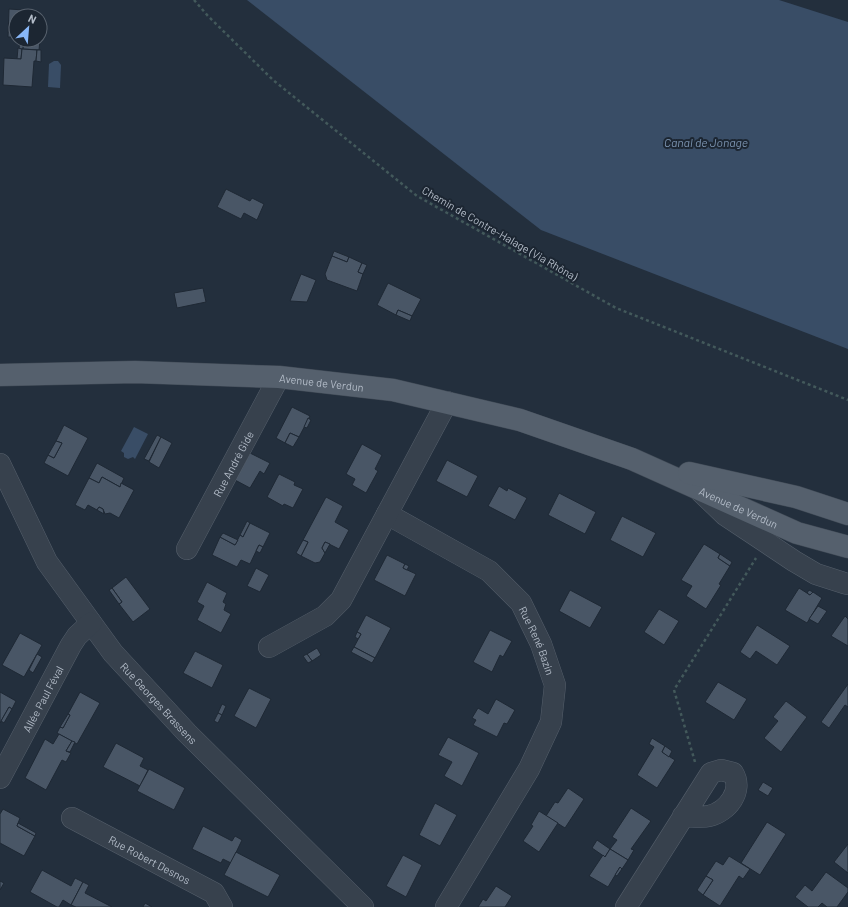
<svg xmlns="http://www.w3.org/2000/svg" width="848" height="907" viewBox="0 0 848 907" font-family="Barlow,sans-serif">
  <style>
    .water { fill: #394d66 }
    .building { fill: #495666; stroke: #1e2834 }
    .lines { fill: none; stroke-linecap: round; stroke-linejoin: round }
    .minor-casing { stroke: #555f6b; stroke-width: 22 }
    .major-casing { stroke: #404a56; stroke-width: 23 }
    .path { stroke: #43595b; stroke-width: 2.5; stroke-dasharray: 3 3; stroke-linecap: butt }
    .minor { stroke: #37414d; stroke-width: 21 }
    .major { stroke: #55606d; stroke-width: 22 }
    .labels { text-anchor: middle; dominant-baseline: central; stroke-width: 4; stroke-linejoin: round; paint-order: stroke }
    .street-label { font-size: 11px; fill: #b3bcc8; stroke: #1c2632 }
    .water-label { font-size: 12px; font-style: italic; fill: #7b93b0; stroke: #1c2632 }
  </style>
  <rect width="100%" height="100%" fill="#232f3d"/>
  <g class="water">
    <polygon points="247,0 779,0 848,22 848,349 541,230"/>
    <polygon points="54,61 58,61 61,65 60,88 48,87 49,64"/>
    <polygon points="134,427 148,434 135,459 133,457 128,459 124,457 124,453 121,451"/>
  </g>
  <g class="building">
    <polygon points="9,9 39,11 39,16 16,16 16,37 8,37"/>
    <polygon points="20,40 24,40 23,49 19,49"/>
    <polygon points="24,40 40,40 39,50 23,49"/>
    <polygon points="18,48 22,49 21,59 17,59"/>
    <polygon points="22,49 37,50 36,61 34,61 32,87 3,85 4,58 21,59"/>
    <polygon points="37,50 41,50 41,62 36,61"/>
    <polygon points="226,189 250,201 252,198 264,204 257,220 244,213 241,219 217,207"/>
    <polygon points="334,251 349,257 347,262 332,256"/>
    <polygon points="332,256 347,262 349,257 362,263 358,272 363,274 357,291 327,280 325,274"/>
    <polygon points="362,263 367,265 363,274 358,272"/>
    <polygon points="301,274 316,280 307,302 290,301"/>
    <polygon points="388,283 421,299 412,316 398,310 396,315 377,305"/>
    <polygon points="203,288 206,302 177,308 174,293"/>
    <polygon points="398,310 412,316 410,321 396,315"/>
    <polygon points="292,407 310,416 299,437 290,433 285,443 276,438"/>
    <polygon points="308,418 311,420 307,428 304,427"/>
    <polygon points="64,425 88,438 68,476 44,463 48,455 54,458 62,443 56,441"/>
    <polygon points="290,433 299,437 293,447 285,443"/>
    <polygon points="157,435 161,437 149,461 144,459"/>
    <polygon points="161,437 172,443 159,468 149,462"/>
    <polygon points="56,441 62,443 54,458 48,455"/>
    <polygon points="362,444 382,455 375,469 378,471 366,493 352,485 355,479 346,474"/>
    <polygon points="250,453 270,463 264,474 260,471 250,488 235,480"/>
    <polygon points="447,460 478,476 467,497 436,481"/>
    <polygon points="97,463 124,478 120,487 102,477 99,483 89,478"/>
    <polygon points="279,474 295,482 294,485 303,489 293,508 284,504 283,506 267,497"/>
    <polygon points="102,477 120,487 121,483 134,490 119,518 110,513 105,514 103,509 99,507 97,510 88,505 85,510 75,505 89,478 99,483"/>
    <polygon points="499,486 507,491 508,488 527,498 515,520 488,506"/>
    <polygon points="559,493 596,512 585,534 548,515"/>
    <polygon points="326,497 343,506 335,522 349,530 339,549 325,542 322,548 325,553 320,562 315,563 301,556 308,542 303,540"/>
    <polygon points="99,507 103,509 104,514 97,510"/>
    <polygon points="622,516 656,533 643,557 610,540"/>
    <polygon points="247,521 250,523 243,537 240,535"/>
    <polygon points="250,523 270,533 263,547 259,545 250,564 241,560 237,567 212,555 220,537 235,545 240,535 243,537"/>
    <polygon points="223,533 238,540 235,545 220,537"/>
    <polygon points="303,540 308,542 301,556 296,553"/>
    <polygon points="325,542 330,544 325,553 322,548"/>
    <polygon points="704,544 720,554 718,558 730,566 719,584 721,585 706,609 686,596 692,586 681,580"/>
    <polygon points="259,545 263,547 260,553 256,551"/>
    <polygon points="720,554 732,562 730,566 718,558"/>
    <polygon points="387,555 405,564 403,568 416,574 405,596 374,580"/>
    <polygon points="405,564 409,566 407,570 403,568"/>
    <polygon points="256,568 269,575 260,592 247,586"/>
    <polygon points="126,577 150,609 133,622 119,604 122,602 112,588"/>
    <polygon points="207,582 227,593 223,602 226,604 224,610 231,614 221,633 197,620 204,606 197,602"/>
    <polygon points="112,588 122,602 119,604 109,590"/>
    <polygon points="799,588 810,595 813,592 822,598 807,623 785,610"/>
    <polygon points="570,590 602,607 590,628 559,611"/>
    <polygon points="809,590 813,592 810,595 807,593"/>
    <polygon points="818,606 827,611 818,624 809,619"/>
    <polygon points="659,609 679,621 664,645 644,632"/>
    <polygon points="366,615 391,628 375,658 354,647 361,634 357,632"/>
    <polygon points="845,616 848,619 848,646 831,636"/>
    <polygon points="757,625 790,646 777,665 756,651 750,659 740,652"/>
    <polygon points="490,630 512,641 503,657 500,655 492,672 473,662"/>
    <polygon points="357,632 361,634 358,639 355,637"/>
    <polygon points="20,633 42,645 24,677 2,665"/>
    <polygon points="354,647 375,658 372,663 351,652"/>
    <polygon points="317,648 321,655 312,661 307,654"/>
    <polygon points="195,651 223,665 212,688 183,673"/>
    <polygon points="37,654 42,657 33,673 29,670"/>
    <polygon points="307,654 312,661 308,663 303,656"/>
    <polygon points="718,682 747,699 734,720 705,702"/>
    <polygon points="848,684 848,707 845,705 829,728 821,722"/>
    <polygon points="249,688 271,699 256,728 234,716"/>
    <polygon points="0,692 16,701 12,709 9,707 0,723"/>
    <polygon points="80,692 100,703 77,744 57,733 60,727 63,728 70,715 68,714"/>
    <polygon points="496,699 515,710 507,724 504,723 497,737 473,725 476,720 472,718 478,708 488,714"/>
    <polygon points="786,701 807,717 781,752 764,738 778,721 773,717"/>
    <polygon points="222,704 226,706 222,715 218,713"/>
    <polygon points="9,707 12,709 4,723 1,721"/>
    <polygon points="218,713 222,715 218,723 214,721"/>
    <polygon points="68,714 70,715 63,728 60,727"/>
    <polygon points="59,734 72,741 66,751 71,753 66,762 62,760 46,790 25,778 45,739 53,744"/>
    <polygon points="448,737 479,753 462,786 444,776 452,762 438,755"/>
    <polygon points="652,738 665,746 662,752 675,760 657,788 637,775 654,747 649,744"/>
    <polygon points="72,741 75,742 70,752 66,751"/>
    <polygon points="116,743 144,758 140,766 148,770 140,786 103,767"/>
    <polygon points="665,746 672,751 669,757 662,752"/>
    <polygon points="149,769 185,788 174,810 137,791"/>
    <polygon points="763,782 773,788 768,796 758,790"/>
    <polygon points="568,788 584,799 565,828 546,816 555,802 558,803"/>
    <polygon points="435,803 457,815 440,846 419,835"/>
    <polygon points="631,808 651,821 631,849 634,850 628,860 610,849 617,840 612,837"/>
    <polygon points="3,809 20,818 17,826 35,836 24,856 0,843 0,814"/>
    <polygon points="539,811 558,823 539,852 523,841 533,826 531,825"/>
    <polygon points="767,822 786,834 760,875 741,863"/>
    <polygon points="18,823 36,833 35,836 17,826"/>
    <polygon points="203,826 232,841 235,836 242,840 231,863 223,859 221,863 192,849"/>
    <polygon points="597,840 610,849 605,857 592,848"/>
    <polygon points="848,844 848,873 834,862"/>
    <polygon points="610,849 628,860 622,869 620,867 608,887 589,876 603,855 605,857"/>
    <polygon points="236,852 280,875 268,897 224,875"/>
    <polygon points="403,855 422,865 406,897 386,886"/>
    <polygon points="729,856 750,869 743,879 739,876 720,906 703,895 713,880 706,876 716,861 723,865"/>
    <polygon points="620,867 622,869 617,876 615,875"/>
    <polygon points="42,870 71,886 75,878 83,882 71,905 63,900 59,907 57,907 30,892"/>
    <polygon points="826,872 848,888 848,892 837,907 827,907 822,903 818,907 808,907 795,897 805,885 812,891"/>
    <polygon points="706,876 713,880 703,895 697,890"/>
    <polygon points="0,881 4,883 0,890"/>
    <polygon points="83,882 89,885 85,893 112,907 76,907 71,905"/>
    <polygon points="496,886 512,896 505,907 478,907 483,899 486,901"/>
    <polygon points="145,903 152,907 143,907"/>
  </g>
  <g class="lines">
    <g class="minor-casing">
      <g id="minor">
        <path id="s1" d="M0,464L47,562L113,653L187,733L363,907"/>
        <polyline points="700,491 725,515 794,561 816,574 844,583 848,584"/>
        <path id="s2" d="M387,514L489,571L521,603L541,644L555,685L551,722L529,769L446,907"/>
        <path id="s3" d="M187,549L279,377"/>
        <polyline points="269,647 325,616 341,600 447,402"/>
        <path id="s4" d="M0,778L71,645L77,636L91,623"/>
        <path id="s5" d="M72,818L214,893L222,907"/>
        <path d="M626,907L711,773L721,770L733,773C744,791 727,812 709,816C701,818 691,816 683,816"/>
      </g>
    </g>
    <g class="major-casing">
      <g id="major">
        <path id="s6" d="M0,375L135,372L279,377L393,390L520,420L632,459L797,533L848,547"/>
        <polyline points="689,473 796,497 848,514"/>
      </g>
    </g>
    <g class="path">
      <polyline points="194,0 208,16 273,80 417,196 616,308 848,400"/>
      <polyline points="695,762 674,690 756,558"/>
    </g>
    <use href="#minor" class="minor"/>
    <use href="#major" class="major"/>
  </g>
  <g class="labels">
    <g class="street-label">
      <text transform="translate(500 233) rotate(30)">Chemin de Contre-Halage (Via Rhôna)</text>
      <text stroke="none"><textPath href="#s6" startOffset="322">Avenue de Verdun</textPath></text>
      <text stroke="none"><textPath href="#s3" startOffset="97">Rue André Gide</textPath></text>
      <text stroke="none"><textPath href="#s6" startOffset="760">Avenue de Verdun</textPath></text>
      <text stroke="none"><textPath href="#s2" startOffset="203">Rue René Bazin</textPath></text>
      <text stroke="none"><textPath href="#s4" startOffset="90">Allée Paul Féval</textPath></text>
      <text stroke="none"><textPath href="#s1" startOffset="289">Rue Georges Brassens</textPath></text>
      <text stroke="none"><textPath href="#s5" startOffset="88">Rue Robert Desnos</textPath></text>
    </g>
    <g class="water-label">
      <text x="706" y="142">Canal de Jonage</text>
    </g>
  </g>
  <g transform="translate(28 28) rotate(26)"><circle r="19" fill="#1c2632" stroke="#58626e"/>
  <path d="M0-3L7 15L0 10L-7 15Z" fill="#88b7f8"/>
  <text y="-6" font-size="11" font-weight="bold" text-anchor="middle" fill="#b3bcc8">N</text>
  </g>
</svg>
